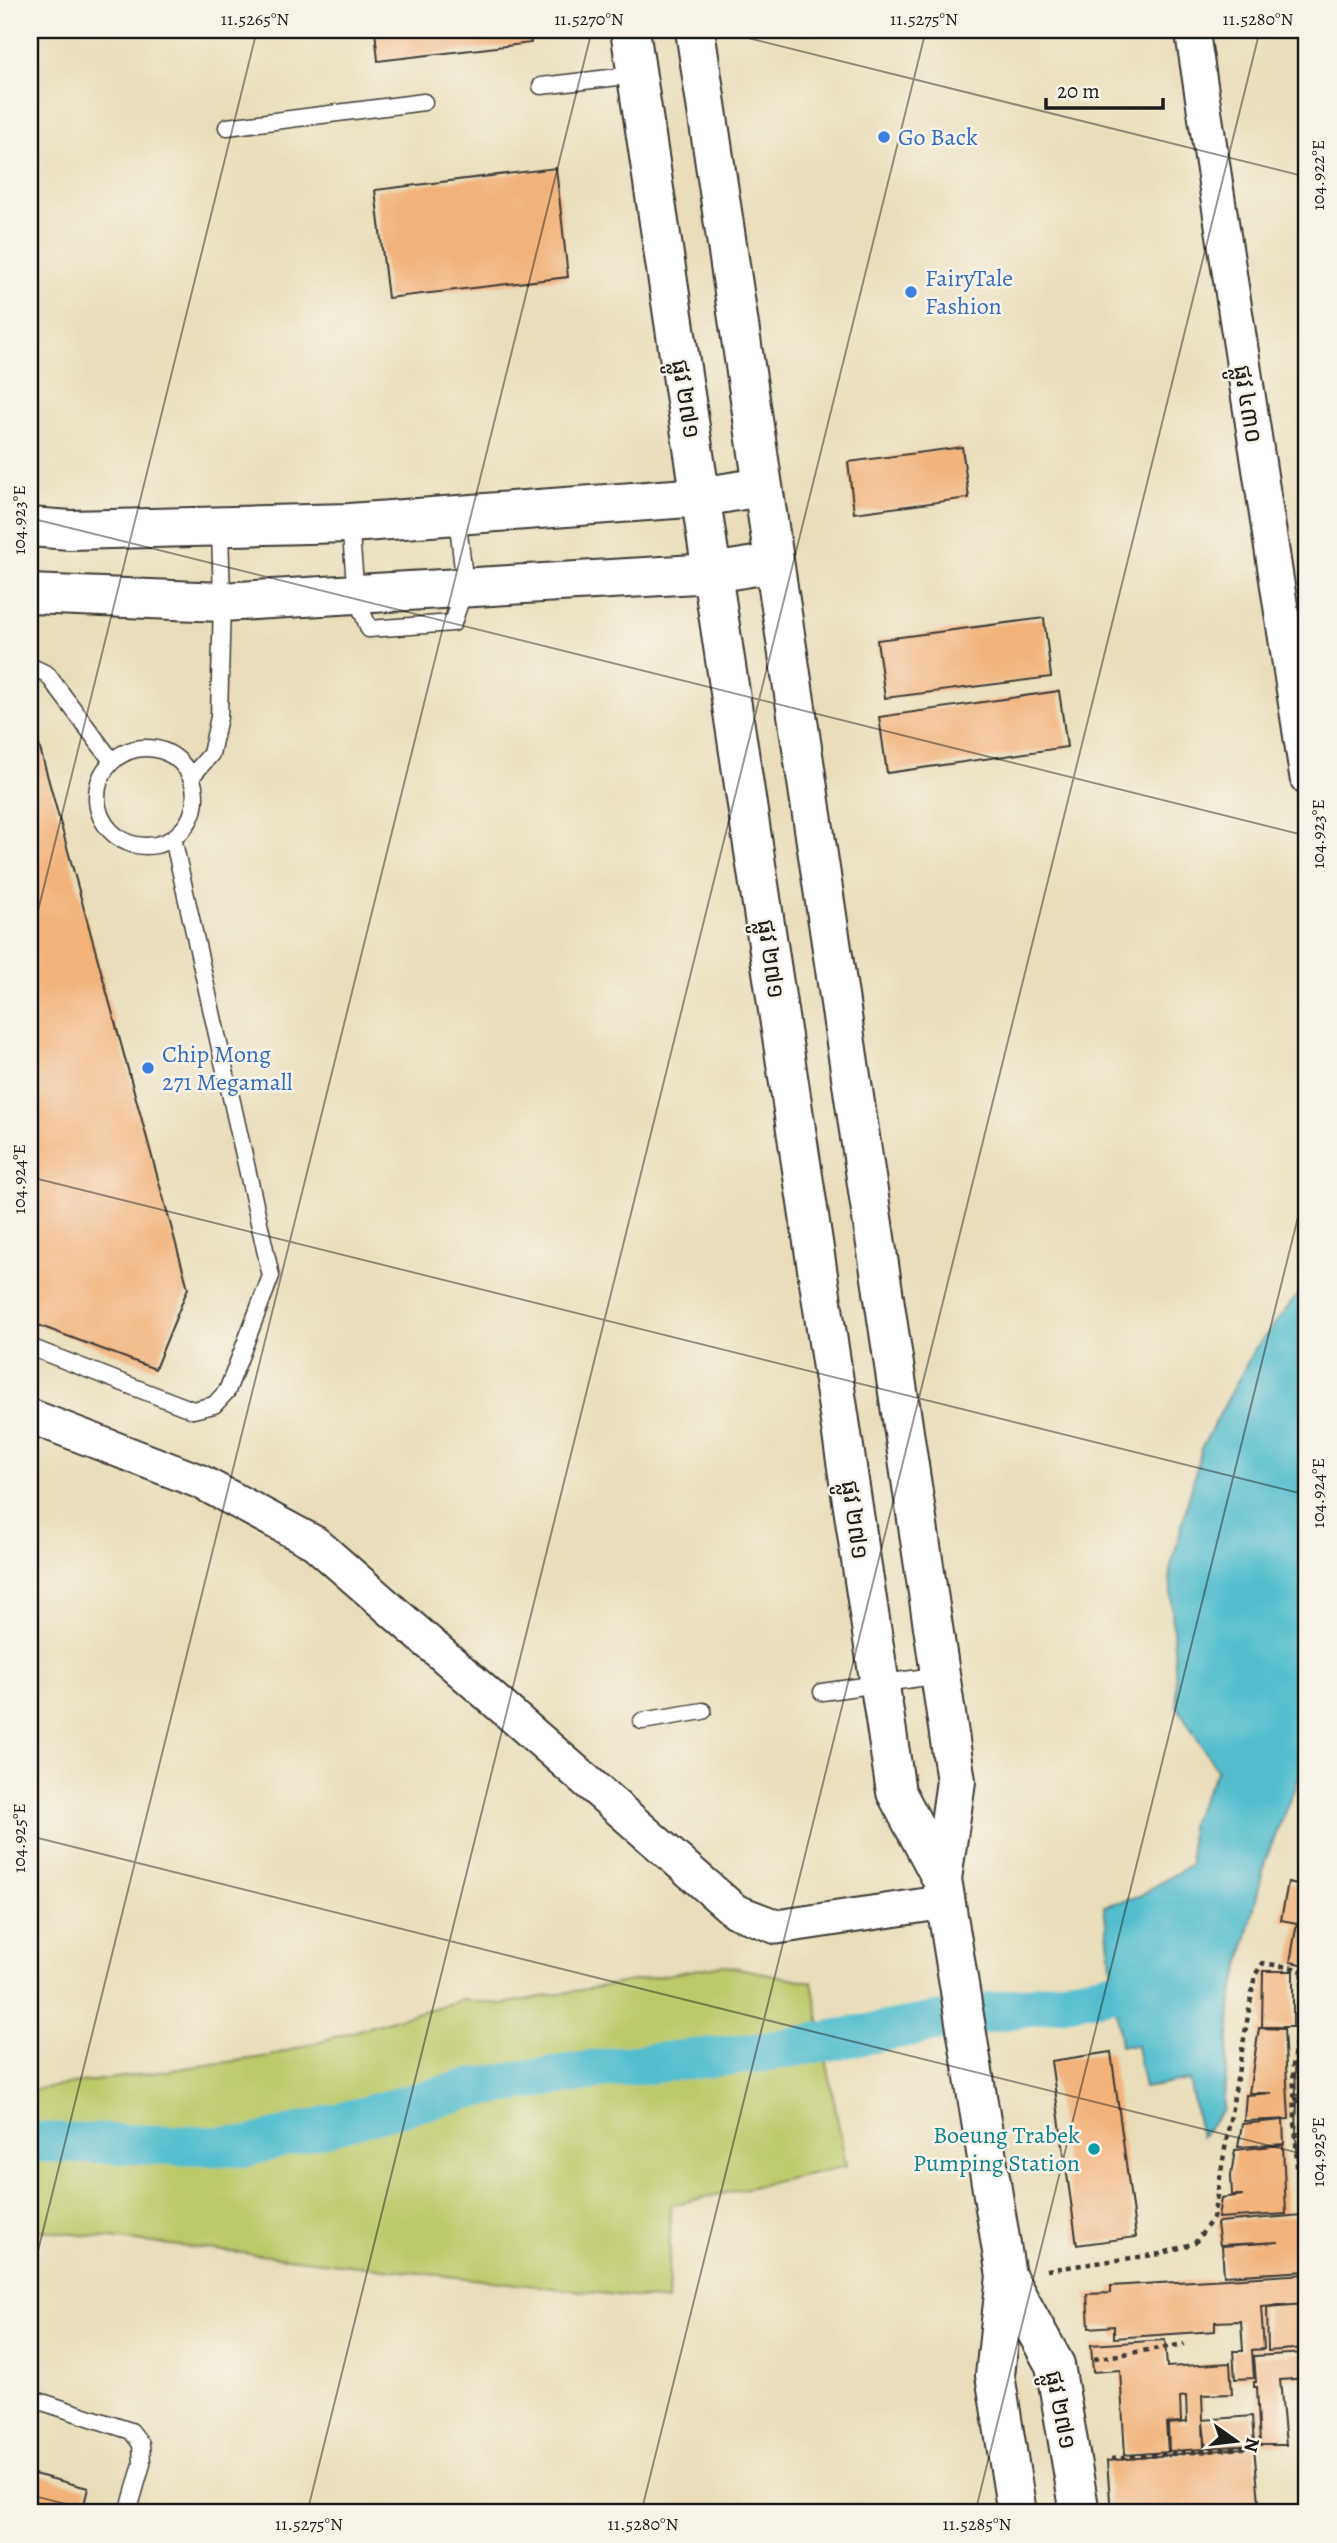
<svg xmlns="http://www.w3.org/2000/svg" width="1337" height="2543" viewBox="0 0 1337 2543" font-family="Alegreya,'Noto Sans Khmer',serif">
  <style>
    .green { fill: #bdca6c; stroke: #6c7344; stroke-width: 2 }
    .water { fill: #52bdce; stroke: #376c75; stroke-width: 2 }
    .lines { fill: none; stroke-linecap: round; stroke-linejoin: round }
    .canal { stroke: #52bdce; stroke-width: 40 }
    .building { fill: #f2b27a }
    .service-casing { stroke: #3b3934; stroke-width: 19 }
    .minor-casing { stroke: #3b3934; stroke-width: 37 }
    .tertiary-casing { stroke: #3b3934; stroke-width: 42 }
    .primary-casing { stroke: #3b3934; stroke-width: 42 }
    .path { stroke: #3b3934; stroke-width: 4.5; stroke-dasharray: 5 5; stroke-linecap: butt }
    .service { stroke: #fff; stroke-width: 16 }
    .minor { stroke: #fff; stroke-width: 33 }
    .tertiary { stroke: #fff; stroke-width: 38 }
    .primary { stroke: #fff; stroke-width: 38 }
    .ticks { fill: none; stroke: #1c1c1c; stroke-width: 2; stroke-opacity: 0.45 }
    .shop-dot { fill: #3f7fe0; stroke: #f7f3e8; stroke-width: 2.5 }
    .culture-dot { fill: #0f9aa8; stroke: #f7f3e8; stroke-width: 2.5 }
    .labels { text-anchor: middle; dominant-baseline: central; stroke-width: 5; stroke-linejoin: round; paint-order: stroke }
    .shop-label { font-size: 24px; fill: #366cbe; stroke: #f7f3e8; text-anchor: start }
    .street-label { font-size: 24px; fill: #1c1c1c; stroke: #f7f3e8 }
    .culture-label { font-size: 24px; fill: #0d838f; stroke: #f7f3e8; text-anchor: end }
    .neatline { fill: none; stroke: #1c1c1c; stroke-width: 2.5 }
    .ticks-label { font-size: 18px; text-anchor: middle; fill: #1c1c1c }
  </style>
  <rect width="100%" height="100%" fill="#f7f3e8"/>
  <filter id="ink" filterUnits="userSpaceOnUse"><feTurbulence type="fractalNoise" baseFrequency=".0143" numOctaves="2"/><feDisplacementMap in="SourceGraphic" scale="14" xChannelSelector="R" yChannelSelector="G"/><feConvolveMatrix kernelMatrix="1 2 1 2 8 2 1 2 1" color-interpolation-filters="sRGB"/></filter>
  <filter id="wash" filterUnits="userSpaceOnUse"><feTurbulence type="fractalNoise" baseFrequency=".00686" numOctaves="4" result="noise"/><feDisplacementMap in="SourceGraphic" scale="28" xChannelSelector="R" yChannelSelector="G"/><feGaussianBlur stdDeviation="1.57" result="paint"/><feColorMatrix in="noise" values="0 0 0 0 0 0 0 0 0 0 0 0 0 0 0 0 0 1.4 0 .05"/><feComposite in="paint" operator="in"/></filter>
  <g filter="url(#wash)">
    <rect width="100%" height="100%" fill="#e9deb9"/>
    <polygon class="green" points="722,1965 812,1982 846,2166 671,2205 668,2301 30,2229 30,2090 270,2056 461,2000 502,2004"/>
    <polygon class="water" points="1307,1283 1307,1758 1266,1858 1232,1999 1223,2110 1201,2137 1189,2080 1144,2088 1136,2046 1121,2046 1104,1906 1139,1896 1191,1864 1190,1823 1217,1770 1177,1706 1170,1571 1202,1447 1254,1350"/>
    <g class="lines">
      <polyline class="canal" points="30,2142 246,2147 468,2089 615,2067 764,2052 1115,1991"/>
    </g>
    <g id="blocks">
      <g class="building">
        <polygon points="375,30 529,30 531,43 378,61"/>
        <polygon points="556,168 568,277 388,298 375,190"/>
        <polygon points="962,447 969,498 854,513 848,462"/>
        <polygon points="1044,618 1051,677 885,698 877,640"/>
        <polygon points="1059,691 1067,747 887,773 879,717"/>
        <polygon points="31,716 188,1288 155,1369 30,1322"/>
        <polygon points="1303,1875 1307,1875 1307,1965 1290,1962 1297,1923 1281,1920 1288,1882 1302,1885"/>
        <polygon points="1263,1971 1293,1971 1293,2027 1262,2027"/>
        <polygon points="1259,2028 1284,2029 1289,2119 1244,2121 1246,2095 1272,2093 1249,2093"/>
        <polygon points="1307,2033 1307,2094 1296,2095 1295,2064 1300,2034"/>
        <polygon points="1111,2052 1136,2237 1077,2245 1051,2061"/>
        <polygon points="1307,2101 1307,2133 1296,2133 1297,2102"/>
        <polygon points="1283,2120 1284,2144 1238,2147 1242,2124"/>
        <polygon points="1307,2135 1307,2160 1298,2161 1296,2136"/>
        <polygon points="1283,2145 1286,2214 1218,2218 1221,2198 1243,2195 1232,2195 1231,2175 1235,2150"/>
        <polygon points="1302,2215 1302,2219 1306,2219 1307,2271 1224,2276 1222,2246 1279,2242 1220,2245 1217,2224 1219,2222"/>
        <polygon points="1307,2274 1307,2303 1261,2306 1264,2349 1252,2350 1254,2378 1235,2379 1233,2351 1243,2351 1241,2321 1215,2322 1215,2331 1114,2338 1114,2326 1089,2328 1087,2294 1111,2293 1111,2286"/>
        <polygon points="1307,2304 1307,2348 1268,2351 1267,2307"/>
        <polygon points="1165,2340 1167,2367 1230,2363 1232,2394 1202,2395 1203,2420 1252,2416 1254,2445 1206,2448 1203,2422 1204,2449 1169,2451 1168,2424 1187,2422 1186,2396 1180,2397 1181,2422 1166,2423 1168,2452 1125,2455 1120,2370 1093,2372 1091,2345"/>
        <polygon points="1307,2353 1307,2378 1280,2380 1286,2445 1260,2445 1257,2387 1254,2387 1254,2382 1256,2382 1254,2356"/>
        <polygon points="1254,2447 1259,2502 1140,2513 1111,2513 1107,2461 1168,2455 1169,2457 1169,2455"/>
        <polygon points="30,2473 88,2488 82,2513 30,2513"/>
      </g>
    </g>
  </g>
  <g filter="url(#ink)">
    <use href="#blocks" fill-opacity="0" stroke="#3b3934" stroke-width="2"/>
    <g class="lines">
      <g class="service-casing">
        <g id="service">
          <polyline points="541,86 635,75"/>
          <polyline points="227,127 424,102"/>
          <polyline points="350,523 356,596 369,629 453,623 465,587 457,515"/>
          <polyline points="30,666 47,674 112,761"/>
          <circle cx="146" cy="797" r="49"/>
          <polyline points="191,777 211,754 219,717 222,602 220,527"/>
          <polyline points="30,1347 193,1410 214,1405 227,1391 271,1276 173,838"/>
          <polyline points="822,1692 940,1675"/>
          <polyline points="642,1721 703,1711"/>
          <polyline points="30,2398 131,2431 141,2444 142,2464 128,2513"/>
        </g>
      </g>
      <g class="minor-casing">
        <g id="minor">
          <polyline points="1192,30 1307,778"/>
          <polyline points="30,1416 201,1482 315,1543 735,1911 777,1927 946,1902"/>
        </g>
      </g>
      <g class="tertiary-casing">
        <g id="tertiary">
          <polyline points="30,527 70,530 350,523 701,497 761,487"/>
          <polyline points="30,594 222,602 713,573 773,563"/>
        </g>
      </g>
      <g class="primary-casing">
        <g id="primary">
          <polyline points="630,30 896,1792 942,1879"/>
          <polyline points="695,30 956,1781 942,1879 1006,2276 995,2375 1017,2513"/>
          <polyline points="1006,2276 1055,2365 1080,2513"/>
        </g>
      </g>
      <g class="path">
        <polyline points="1303,1973 1293,2066 1297,2168 1307,2210"/>
        <polyline points="1294,2099 1307,2098"/>
        <polyline points="1297,2168 1307,2167"/>
        <polyline points="1047,2270 1160,2254 1195,2243 1213,2218 1255,1975 1263,1963 1294,1968 1307,1973"/>
        <polyline points="1094,2359 1184,2344"/>
        <polyline points="1111,2459 1256,2447"/>
      </g>
      <use href="#service" class="service"/>
      <use href="#minor" class="minor"/>
      <use href="#tertiary" class="tertiary"/>
      <use href="#primary" class="primary"/>
    </g>
  </g>
  <path class="ticks" d="M716,30L1307,177M30,518L1307,836M30,943L257,30M30,1177L1307,1495M30,1836L1307,2155M30,2283L592,30M30,2495L102,2513M307,2513L926,30M641,2513L1260,30M975,2513L1307,1181"/>
  <g class="shop-dot">
    <circle cx="884" cy="137" r="7"/>
    <circle cx="911" cy="292" r="7"/>
    <circle cx="148" cy="1068" r="7"/>
  </g>
  <circle class="culture-dot" cx="1094" cy="2149" r="7"/>
  <g class="labels">
    <g class="shop-label">
      <text x="898" y="137">Go Back</text>
      <text x="925" y="278">FairyTale<tspan x="925" dy="28">Fashion</tspan></text>
      <text x="162" y="1054">Chip Mong<tspan x="162" dy="28">271 Megamall</tspan></text>
    </g>
    <g class="street-label">
      <text transform="translate(686 399) rotate(81)">ផ្លូវ ២៧១</text>
      <text transform="translate(1248 404) rotate(81)">ផ្លូវ ៤៣០</text>
      <text transform="translate(771 959) rotate(82)">ផ្លូវ ២៧១</text>
      <text transform="translate(855 1520) rotate(82)">ផ្លូវ ២៧១</text>
      <text transform="translate(1061 2410) rotate(79)">ផ្លូវ ២៧១</text>
    </g>
    <g class="culture-label">
      <text x="1080" y="2135">Boeung Trabek<tspan x="1080" dy="28">Pumping Station</tspan></text>
    </g>
  </g>
  <rect width="1337" height="2543" fill="none" stroke="#f7f3e8" stroke-width="77"/>
  <g transform="translate(1236 2441) rotate(104)" stroke="#f7f3e8" stroke-width="5" paint-order="stroke">
  <path d="M0-5L12 26L0 18L-12 26Z" fill="#1c1c1c"/>
  <text y="-10" font-size="19" font-weight="bold" text-anchor="middle" fill="#1c1c1c">N</text>
  </g>
  <path d="M1046 98v10h117v-10" fill="none" stroke="#1c1c1c" stroke-width="3.5"/>
  <text x="1057" y="98" font-size="21" fill="#1c1c1c" stroke="#f7f3e8" stroke-width="5" paint-order="stroke">20 m</text>
  <rect x="38" y="38" width="1260" height="2466" class="neatline"/>
  <g class="ticks-label">
    <text x="255" y="25">11.5265°N</text>
    <text x="589" y="25">11.5270°N</text>
    <text x="924" y="25">11.5275°N</text>
    <text x="1258" y="25">11.5280°N</text>
    <text transform="translate(1318 175) rotate(-90)" y="6">104.922°E</text>
    <text transform="translate(19 520) rotate(-90)" y="6">104.923°E</text>
    <text transform="translate(1318 834) rotate(-90)" y="6">104.923°E</text>
    <text transform="translate(19 1179) rotate(-90)" y="6">104.924°E</text>
    <text transform="translate(1318 1493) rotate(-90)" y="6">104.924°E</text>
    <text transform="translate(19 1838) rotate(-90)" y="6">104.925°E</text>
    <text transform="translate(1318 2152) rotate(-90)" y="6">104.925°E</text>
    <text x="309" y="2530">11.5275°N</text>
    <text x="643" y="2530">11.5280°N</text>
    <text x="977" y="2530">11.5285°N</text>
  </g>
</svg>
